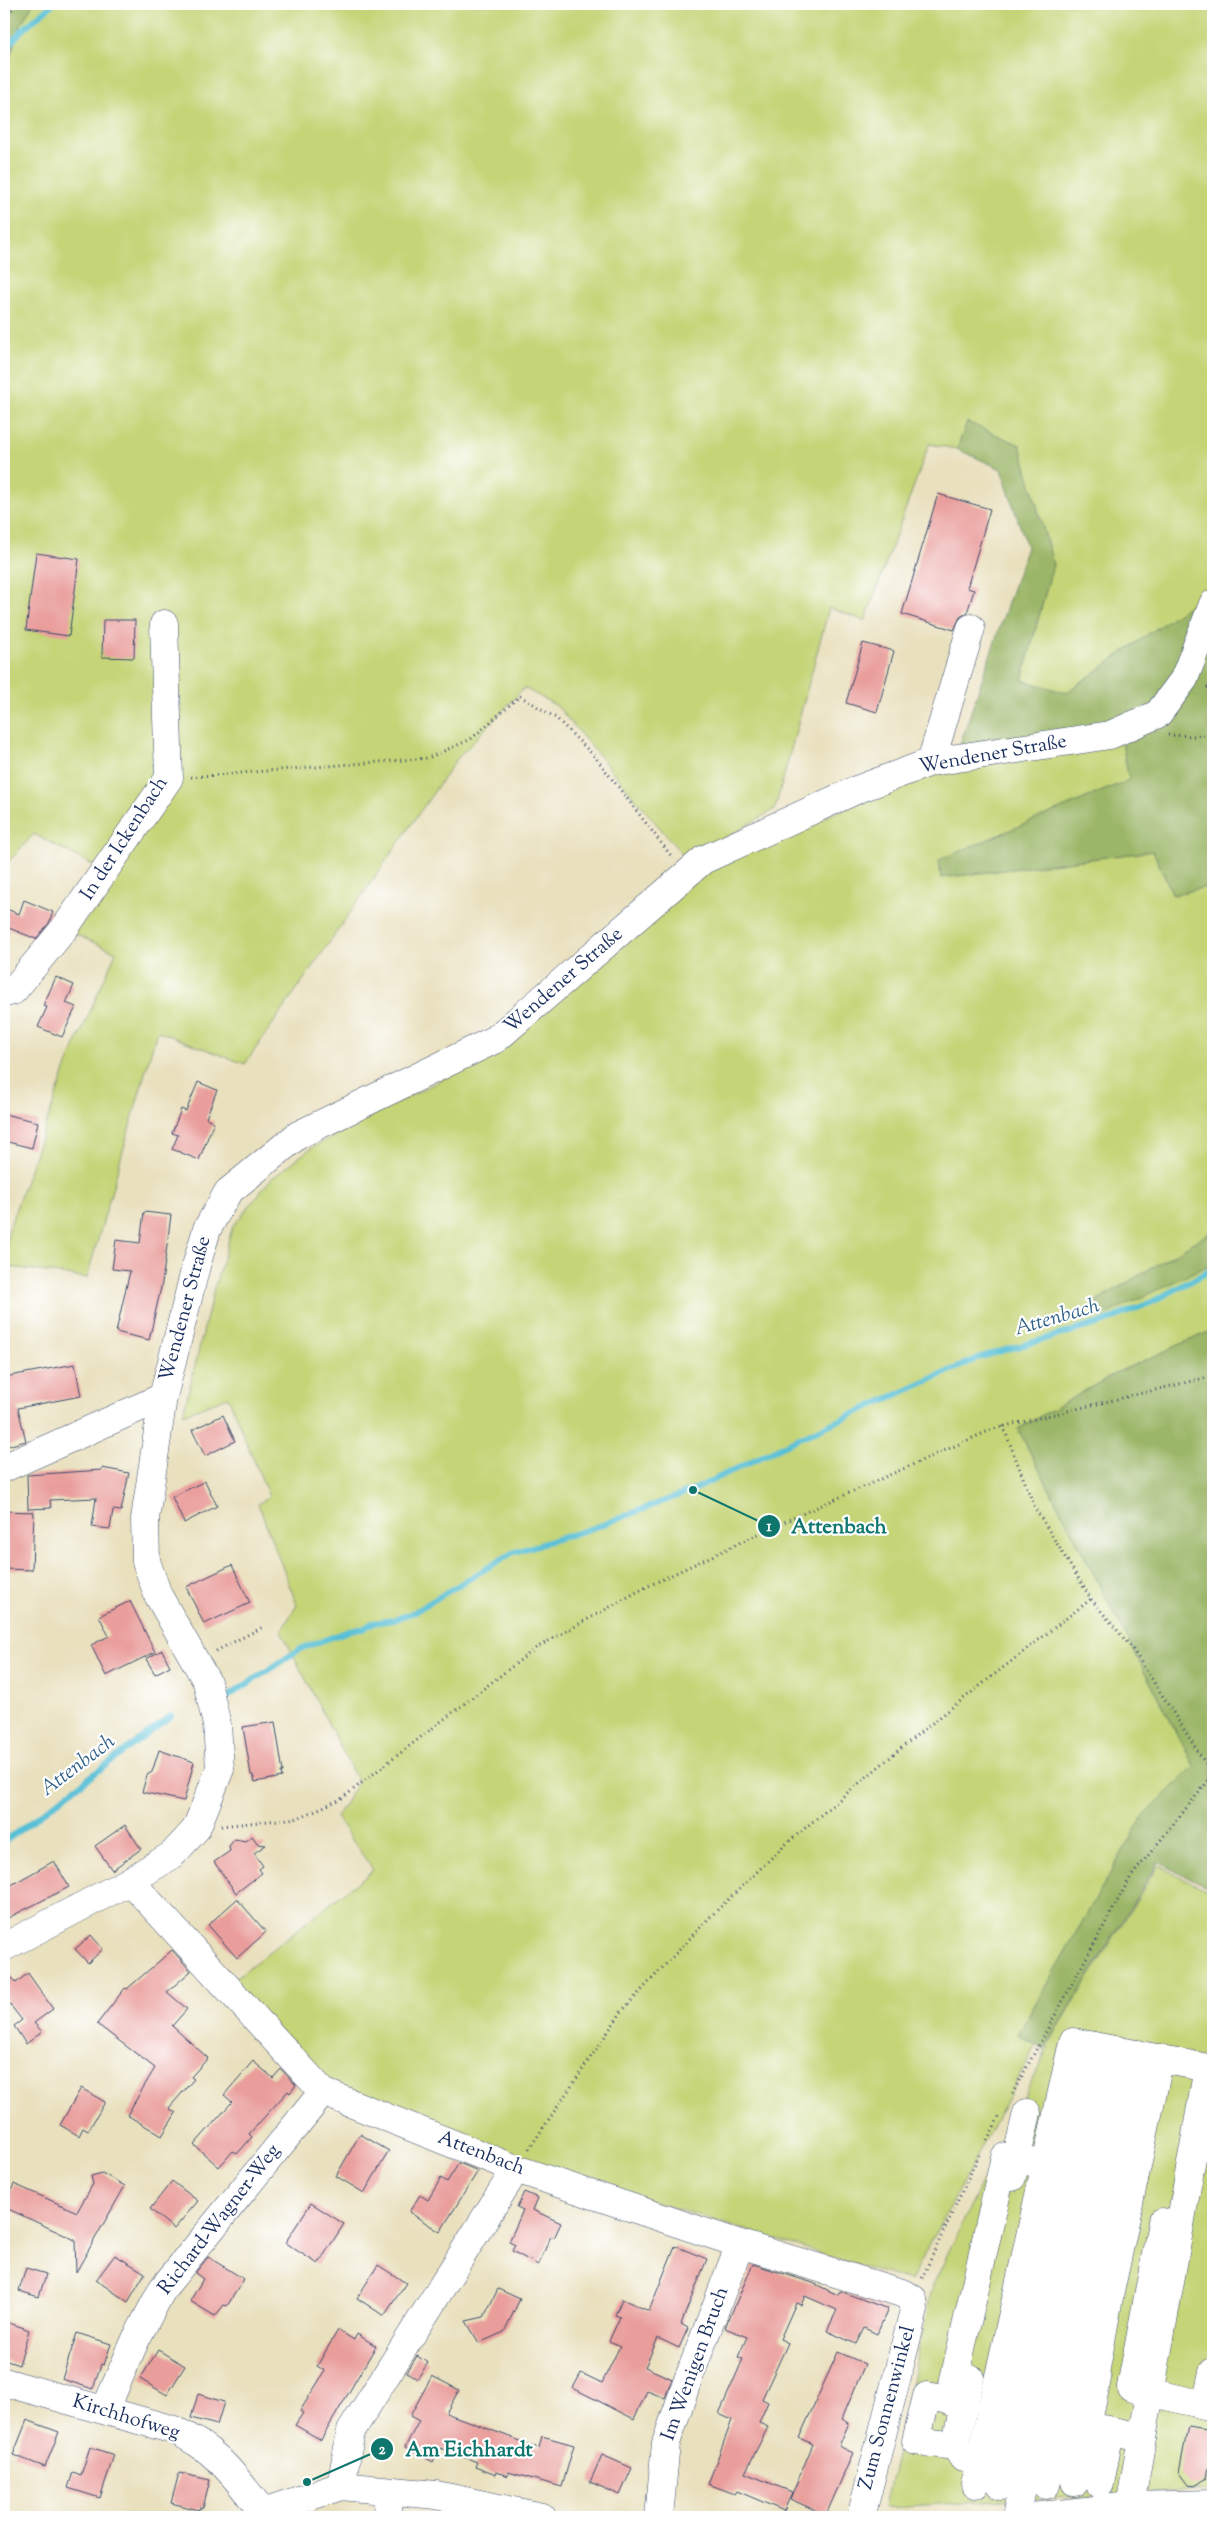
<svg xmlns="http://www.w3.org/2000/svg" width="1217" height="2521" viewBox="0 0 1217 2521" font-family="'Sorts Mill Goudy',serif">
  <style>
    .green { fill: #c4d476; stroke: #70826a }
    .forest { fill: #9bb667; stroke: #5b7262 }
    .lines { fill: none; stroke-linecap: round; stroke-linejoin: round }
    .stream { stroke: #57bfd5; stroke-width: 6 }
    .building { fill: #e99e9b }
    .minor-casing { stroke: #3a4a6c; stroke-width: 29 }
    .path { stroke: #3a4a6c; stroke-width: 3; stroke-dasharray: 1 4; stroke-linecap: butt }
    .minor { stroke: #fff; stroke-width: 28 }
    .labels { text-anchor: middle; dominant-baseline: central; stroke-width: 4.5; stroke-linejoin: round; paint-order: stroke }
    .street-label { font-size: 20px; fill: #1b2f5e; stroke: #fff }
    .water-label { font-size: 21px; font-style: italic; fill: #306188; stroke: #fff }
    .leader { fill: none; stroke: #0f766e; stroke-width: 2 }
    .callout-dot { fill: #0f766e; stroke: #fff; stroke-width: 2 }
    .mark-label { font-size: 15px; text-anchor: middle; font-weight: bold; fill: #fff }
    .callout-label { font-size: 21px; text-anchor: middle; font-weight: bold; fill: #0f766e; stroke: #fff; stroke-width: 4.5; stroke-linejoin: round; paint-order: stroke }
  </style>
  <rect width="100%" height="100%" fill="#fff"/>
  <filter id="ink" filterUnits="userSpaceOnUse"><feTurbulence type="fractalNoise" baseFrequency=".02" numOctaves="2"/><feDisplacementMap in="SourceGraphic" scale="10" xChannelSelector="R" yChannelSelector="G"/><feConvolveMatrix kernelMatrix="1 2 1 2 8 2 1 2 1" color-interpolation-filters="sRGB"/></filter>
  <filter id="wash" filterUnits="userSpaceOnUse"><feTurbulence type="fractalNoise" baseFrequency=".0096" numOctaves="4" result="noise"/><feDisplacementMap in="SourceGraphic" scale="20" xChannelSelector="R" yChannelSelector="G"/><feGaussianBlur stdDeviation="1.12" result="paint"/><feColorMatrix in="noise" values="0 0 0 0 0 0 0 0 0 0 0 0 0 0 0 0 0 1.4 0 .05"/><feComposite in="paint" operator="in"/></filter>
  <g filter="url(#wash)">
    <rect width="100%" height="100%" fill="#e9e0bd"/>
    <g class="green">
      <polygon points="33,4 1213,4 1213,588 1066,693 1022,680 1053,564 1020,445 967,423 957,449 929,444 865,621 829,608 775,809 687,860 557,706 524,688 456,760 245,1064 157,1031 87,1278 4,1266 9,1228 70,1057 116,952 72,933 98,868 34,834 10,860 4,858 4,74 21,24"/>
      <polygon points="1122,742 1129,780 940,860 941,878 1153,851 1173,895 1213,885 1213,1231 1096,1301 1103,1315 1213,1263 1213,1330 1118,1372 1018,1429 1194,1766 1142,1818 1018,2034 1036,2045 910,2281 516,2159 318,2081 229,1983 373,1870 336,1817 358,1782 281,1631 297,1605 258,1504 269,1497 228,1397 183,1414 213,1292 233,1226 271,1179 311,1148 506,1046 709,869 854,804 936,773"/>
      <polygon points="1158,1865 1213,1893 1213,2490 885,2507 933,2284 1055,2033"/>
    </g>
    <g class="forest">
      <polygon points="4,4 33,4 21,24 4,74"/>
      <polygon points="967,422 1020,445 1053,564 1022,680 1066,693 1213,588 1213,885 1173,895 1153,851 941,878 939,860 1129,780 1122,742 958,750 1027,547 1001,469 957,449"/>
      <polygon points="1213,1231 1213,1263 1103,1316 1096,1301"/>
      <polygon points="1213,1330 1213,1889 1158,1862 1044,2050 1018,2034 1142,1818 1194,1766 1018,1429 1118,1372"/>
    </g>
    <g class="lines">
      <g class="stream">
        <polyline points="4,51 21,31 53,4"/>
        <polyline points="226,1698 300,1649 354,1629 363,1629 372,1623 394,1620 414,1612 512,1553 599,1526 693,1490 795,1440 981,1357 1104,1322 1152,1302 1213,1269"/>
        <polyline points="4,1842 171,1716"/>
      </g>
    </g>
    <g id="blocks">
      <g class="building">
        <polygon points="938,494 990,509 967,588 974,590 967,613 960,617 954,630 902,614"/>
        <polygon points="36,553 79,559 69,636 26,630"/>
        <polygon points="103,620 135,620 134,658 102,657"/>
        <polygon points="863,643 894,651 877,712 846,703"/>
        <polygon points="24,900 53,912 49,923 36,939 4,926 4,908 19,914"/>
        <polygon points="56,977 74,985 66,1003 76,1007 62,1037 38,1027 47,1007 43,1006"/>
        <polygon points="198,1082 217,1090 206,1118 214,1122 199,1160 172,1149 178,1135 172,1133 181,1109 186,1111"/>
        <polygon points="4,1114 38,1122 32,1148 4,1141"/>
        <polygon points="144,1212 171,1215 162,1283 149,1340 116,1332 130,1271 112,1269 116,1240 140,1243"/>
        <polygon points="75,1364 81,1396 18,1408 26,1441 4,1447 4,1377"/>
        <polygon points="223,1415 235,1441 205,1456 192,1430"/>
        <polygon points="102,1468 129,1473 121,1511 113,1510 110,1529 92,1527 96,1498 50,1500 51,1508 28,1509 27,1475 102,1470"/>
        <polygon points="205,1481 217,1506 184,1523 172,1497"/>
        <polygon points="4,1511 34,1512 32,1570 4,1569"/>
        <polygon points="232,1565 250,1603 204,1624 186,1587"/>
        <polygon points="130,1601 155,1652 106,1676 91,1645 109,1636 99,1616"/>
        <polygon points="162,1650 170,1666 155,1674 146,1659"/>
        <polygon points="275,1722 283,1772 281,1772 282,1777 255,1782 253,1775 251,1775 243,1727"/>
        <polygon points="159,1750 194,1762 184,1801 142,1792 147,1775 152,1772"/>
        <polygon points="125,1825 141,1849 112,1870 95,1846"/>
        <polygon points="252,1836 258,1844 266,1845 254,1853 263,1866 259,1869 262,1873 236,1893 214,1862 230,1851 229,1846 235,1839 245,1841"/>
        <polygon points="54,1861 69,1887 4,1920 4,1889"/>
        <polygon points="237,1899 266,1932 237,1958 208,1925"/>
        <polygon points="91,1935 103,1949 88,1963 75,1949"/>
        <polygon points="172,1950 191,1971 167,1992 187,2009 172,2026 208,2058 191,2077 194,2079 169,2108 176,2113 162,2136 127,2115 155,2068 97,2024 125,1988 127,1989"/>
        <polygon points="4,1967 16,1983 28,1973 53,2009 34,2023 42,2032 26,2044 14,2026 22,2020 4,1997"/>
        <polygon points="253,2061 273,2078 281,2069 296,2085 290,2093 288,2091 249,2134 252,2137 237,2154 233,2151 219,2167 194,2145 232,2102 224,2095"/>
        <polygon points="81,2088 105,2102 88,2131 83,2128 79,2136 60,2125"/>
        <polygon points="360,2134 389,2151 364,2193 336,2176"/>
        <polygon points="459,2163 478,2171 440,2232 409,2212 420,2195 428,2200 441,2178 447,2182"/>
        <polygon points="102,2173 125,2186 76,2272 75,2240 4,2207 14,2184 77,2212 93,2184 91,2176"/>
        <polygon points="172,2181 198,2201 174,2229 150,2209"/>
        <polygon points="524,2192 538,2198 533,2210 561,2223 554,2238 551,2236 538,2265 512,2251 515,2245 509,2242 523,2210 517,2207"/>
        <polygon points="311,2203 344,2224 318,2264 285,2243"/>
        <polygon points="675,2246 707,2259 681,2324 688,2328 679,2348 658,2338 645,2367 672,2379 665,2398 647,2391 634,2419 573,2388 581,2373 602,2383 620,2346 609,2341 620,2317 615,2315 622,2299 649,2311"/>
        <polygon points="115,2255 145,2273 128,2302 96,2280"/>
        <polygon points="208,2257 244,2279 227,2306 224,2305 215,2316 190,2301 203,2279 195,2273"/>
        <polygon points="753,2264 813,2283 838,2295 840,2291 888,2309 877,2334 864,2328 856,2344 827,2331 837,2310 805,2296 801,2305 796,2303 780,2339 788,2343 762,2399 768,2402 759,2423 768,2427 745,2473 792,2492 784,2511 737,2491 735,2494 708,2484 732,2420 719,2414 743,2359 738,2357 747,2337 725,2328"/>
        <polygon points="378,2265 406,2283 384,2316 357,2298"/>
        <polygon points="26,2268 46,2274 39,2297 19,2291"/>
        <polygon points="498,2289 520,2299 504,2332 479,2343 466,2321 484,2317"/>
        <polygon points="4,2321 29,2330 19,2365 4,2360"/>
        <polygon points="338,2330 354,2340 357,2334 376,2346 321,2440 295,2425 303,2413 300,2411 325,2371 317,2366"/>
        <polygon points="77,2333 111,2344 104,2365 101,2364 93,2389 62,2379"/>
        <polygon points="158,2350 185,2366 167,2395 140,2379"/>
        <polygon points="838,2352 865,2364 842,2419 849,2423 839,2446 853,2453 826,2515 790,2499 813,2444 799,2438"/>
        <polygon points="417,2356 428,2363 417,2379 407,2372"/>
        <polygon points="432,2376 459,2390 446,2413 539,2448 542,2436 574,2445 562,2487 508,2472 507,2476 497,2472 496,2475 475,2467 477,2462 440,2448 433,2462 405,2447 419,2421 410,2416"/>
        <polygon points="198,2394 224,2402 217,2425 191,2418"/>
        <polygon points="27,2420 59,2432 45,2467 13,2455"/>
        <polygon points="1188,2426 1213,2430 1213,2445 1207,2478 1195,2486 1188,2485 1179,2473"/>
        <polygon points="90,2447 114,2455 100,2498 68,2488 73,2472 81,2475"/>
        <polygon points="602,2455 632,2468 620,2495 590,2482"/>
        <polygon points="179,2473 210,2480 203,2508 199,2508 199,2510 171,2503"/>
      </g>
    </g>
  </g>
  <g filter="url(#ink)">
    <use href="#blocks" fill-opacity="0" stroke="#3a4a6c" stroke-width="1"/>
    <g class="lines">
      <g class="minor-casing">
        <g id="minor">
          <polyline points="931,762 971,628"/>
          <polyline points="4,993 13,991 64,929 169,778 164,624"/>
          <polyline points="4,1468 163,1397"/>
          <polyline points="130,1881 323,2092 516,2169 740,2244 905,2294 913,2299 914,2310 861,2517"/>
          <polyline points="4,1947 130,1881 172,1855 196,1829 220,1769 217,1725 207,1682 158,1595 146,1561 145,1519 163,1397 196,1266 207,1229 228,1192 298,1135 496,1039 703,860 856,790 931,762 1110,735 1158,714 1184,679 1213,604"/>
          <polyline points="1012,2177 1027,2113"/>
          <polyline points="970,2378 955,2446 963,2458 980,2461"/>
          <polyline points="1094,2379 1110,2292 1160,2058"/>
          <path d="M4,2382L174,2430C218,2450 234,2476 263,2512L341,2486L436,2495L542,2517"/>
          <polyline points="1131,2387 1162,2222"/>
          <polyline points="1132,2388 1213,2407"/>
          <polyline points="949,2401 1005,2157 1134,2181"/>
          <polyline points="1206,2405 1213,2372"/>
          <polyline points="105,2410 135,2341 163,2288 323,2092"/>
          <polyline points="1043,2417 1142,2437"/>
          <polyline points="955,2446 916,2441 927,2396 966,2403"/>
          <polyline points="1075,2482 1097,2379"/>
          <polyline points="975,2484 1073,2042 1213,2069"/>
          <polyline points="1100,2484 1110,2431"/>
          <polyline points="1046,2485 1062,2421 1138,2054"/>
          <polyline points="341,2486 351,2431 516,2169"/>
          <polyline points="1001,2486 1046,2280 1093,2046"/>
          <polyline points="1130,2506 1208,2068"/>
          <polyline points="387,2517 388,2491"/>
          <polyline points="659,2517 666,2443 686,2385 740,2244"/>
          <polyline points="1016,2517 1117,2050"/>
          <polyline points="1032,2517 1130,2506 1213,2504"/>
        </g>
      </g>
      <g class="path">
        <polyline points="4,23 15,4"/>
        <polyline points="1207,688 1213,684"/>
        <polyline points="1168,735 1195,736 1213,733"/>
        <polyline points="191,777 428,758 471,739 520,696 556,718 595,757 672,857"/>
        <polyline points="1003,1426 1035,1508 1091,1599 1132,1648 1213,1775"/>
        <polyline points="216,1651 263,1627"/>
        <polyline points="221,1826 298,1818 341,1799 536,1648 646,1587 786,1521 993,1429 1213,1376"/>
        <polyline points="1012,2094 1130,1878 1213,1775"/>
        <polyline points="987,2140 1000,2115"/>
        <polyline points="529,2149 622,2011 709,1918 787,1843 917,1735 1091,1599"/>
        <polyline points="922,2278 979,2155"/>
      </g>
      <use href="#minor" class="minor"/>
    </g>
  </g>
  <g class="labels">
    <g class="street-label">
      <text transform="translate(993 755) rotate(-10)">Wendener Straße</text>
      <text transform="translate(125 839) rotate(-57)">In der Ickenbach</text>
      <text transform="translate(564 981) rotate(-41)">Wendener Straße</text>
      <text transform="translate(186 1309) rotate(-75)">Wendener Straße</text>
      <text transform="translate(481 2154) rotate(21)">Attenbach</text>
      <text transform="translate(220 2220) rotate(-52)">Richard-Wagner-Weg</text>
      <text transform="translate(696 2364) rotate(-70)">Im Wenigen Bruch</text>
      <text transform="translate(888 2408) rotate(-75)">Zum Sonnenwinkel</text>
      <text transform="translate(126 2418) rotate(17)">Kirchhofweg</text>
    </g>
    <g class="water-label">
      <text transform="translate(1057 1318) rotate(-16)">Attenbach</text>
      <text transform="translate(78 1766) rotate(-37)">Attenbach</text>
    </g>
  </g>
  <path class="leader" d="M693 1490L769 1526M307 2482L382 2449"/>
  <g class="callout-dot">
    <circle cx="693" cy="1490" r="5"/>
    <circle cx="307" cy="2482" r="5"/>
    <circle cx="769" cy="1526" r="12"/>
    <circle cx="382" cy="2449" r="12"/>
  </g>
  <g class="mark-label">
    <text x="769" y="1531">1</text>
    <text x="382" y="2454">2</text>
  </g>
  <g class="callout-label">
    <text x="839" y="1533">Attenbach</text>
    <text x="469" y="2456">Am Eichhardt</text>
  </g>
  <rect width="1217" height="2521" fill="none" stroke="#fff" stroke-width="20"/>
</svg>
